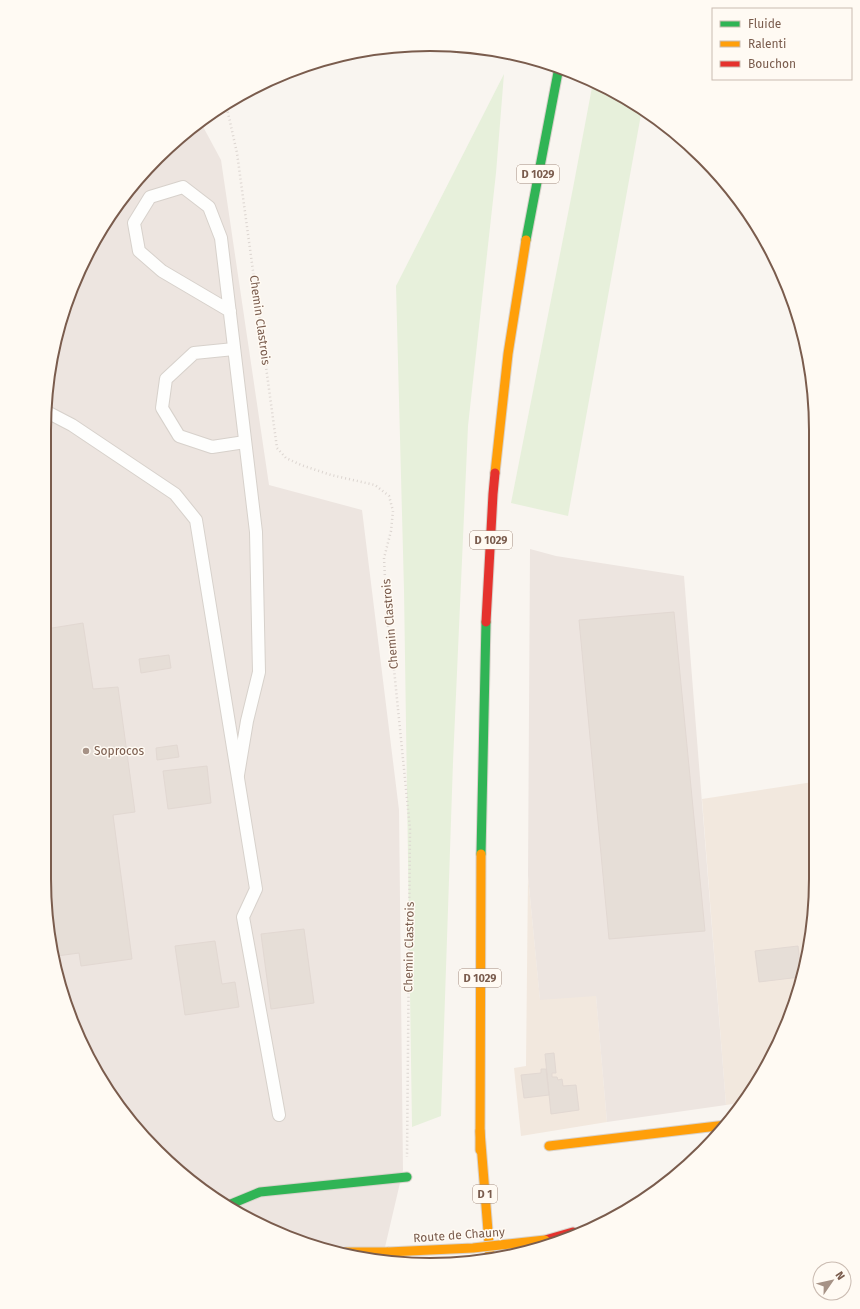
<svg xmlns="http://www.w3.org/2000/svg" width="860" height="1309" viewBox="0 0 860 1309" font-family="'Fira Sans',sans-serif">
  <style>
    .residential { fill: #f2e8de }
    .industrial { fill: #ede5e0 }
    .green { fill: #e7f0db }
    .building { fill: #e6ded7; stroke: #e2d8d2 }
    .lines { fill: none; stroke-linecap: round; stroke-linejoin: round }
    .lane-casing { stroke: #d7d1cb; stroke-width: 14 }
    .fast-casing { stroke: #d9d2cb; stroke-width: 11 }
    .slow-casing { stroke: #d9d2cb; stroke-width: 11 }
    .jam-casing { stroke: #d9d2cb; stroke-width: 11 }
    .path { stroke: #dcd5d0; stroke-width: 2.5; stroke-dasharray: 1 3; stroke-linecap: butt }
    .lane { stroke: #fefefd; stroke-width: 12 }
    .fast { stroke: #30b455; stroke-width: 9 }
    .slow { stroke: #ff9f0a; stroke-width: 9 }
    .jam { stroke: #e5322d; stroke-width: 9 }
    .slow-bridge-casing { stroke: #d9d2cb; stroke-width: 11; stroke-linecap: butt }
    .slow-bridge { stroke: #ff9f0a; stroke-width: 9 }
    .poi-dot { fill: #a69286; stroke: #fffaf3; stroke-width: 1.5 }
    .labels { text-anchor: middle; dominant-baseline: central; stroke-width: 3; stroke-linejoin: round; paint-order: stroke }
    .shield { fill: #fffaf3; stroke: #a28b7f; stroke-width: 1 }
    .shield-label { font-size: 11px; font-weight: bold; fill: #7a5c4d }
    .street-label { font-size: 12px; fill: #7a5c4d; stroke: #fffaf3 }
    .poi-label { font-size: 12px; fill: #7a5c4d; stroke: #fffaf3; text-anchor: start }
    .rim { fill: none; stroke: #7a5c4d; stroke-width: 2 }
  </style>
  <rect width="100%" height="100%" fill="#f9f5f0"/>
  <g class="residential">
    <polygon points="813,782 813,929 787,1027 739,1103 726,1105 702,799"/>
    <polygon points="528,876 540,999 596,995 607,1122 521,1136 514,1068 526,1066"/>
  </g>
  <g class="industrial">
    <polygon points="200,121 221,160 269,485 362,510 399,810 403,1170 382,1260 306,1244 195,1185 109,1094 64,1003 44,879 47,379 84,259 140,176 195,124"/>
    <polygon points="530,549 556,556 684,576 726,1105 607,1122 596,996 540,1000 528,876"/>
  </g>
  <g class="green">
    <polygon points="504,74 496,173 468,426 453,762 441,1116 412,1127 404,590 396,286"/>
    <polygon points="593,82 623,96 642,109 568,516 511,503 573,188"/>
  </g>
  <g class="building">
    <polygon points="674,612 705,931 609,939 579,620"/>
    <polygon points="83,623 93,689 118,687 135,812 113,815 132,959 81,966 79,953 57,956 44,879 46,629"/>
    <polygon points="169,655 171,668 141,673 139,659"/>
    <polygon points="177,745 179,757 157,760 156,748"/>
    <polygon points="207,766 211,803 168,809 163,771"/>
    <polygon points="304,929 314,1003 271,1009 261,934"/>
    <polygon points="215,941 222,984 235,982 239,1007 185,1015 175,946"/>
    <polygon points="798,946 801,972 800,977 759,982 755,951"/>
    <polygon points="554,1053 556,1073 552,1073 552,1077 557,1077 558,1080 562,1079 563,1086 576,1085 579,1110 551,1114 545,1054"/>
    <polygon points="541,1069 546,1069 549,1095 524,1098 521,1075 541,1073"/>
  </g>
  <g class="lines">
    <g class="lane-casing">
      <g id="lane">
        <polyline points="230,311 162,271 139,251 134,223 150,197 183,187 209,207 221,238 256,532 259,672 247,721 238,775"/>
        <polyline points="234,349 194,353 166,379 162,408 179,436 212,447 245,442"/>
        <polyline points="47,412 72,425 175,494 196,520 256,889 243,917 279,1115"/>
      </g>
    </g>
    <g class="fast-casing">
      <g id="fast">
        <polyline points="526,240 559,67"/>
        <polyline points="481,854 486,622"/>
        <polyline points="231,1204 260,1192 407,1177"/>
      </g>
    </g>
    <g class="slow-casing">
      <g id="slow">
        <polyline points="495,473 508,354 526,240"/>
        <polyline points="480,1131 490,1256"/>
        <polyline points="549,1146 726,1125"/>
        <polyline points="480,1150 481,854"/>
        <polyline points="346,1252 388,1252"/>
      </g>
    </g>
    <g class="jam-casing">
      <g id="jam">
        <polyline points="486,622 493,494 495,473"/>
        <polyline points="545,1240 573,1232"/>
      </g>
    </g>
    <polyline class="path" points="226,104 237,153 277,448 286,458 301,465 331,475 375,485 389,496 393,511 391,531 384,558 387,619 394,669 410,829 407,1157"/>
    <use href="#lane" class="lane"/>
    <use href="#fast" class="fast"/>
    <use href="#slow" class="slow"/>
    <use href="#jam" class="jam"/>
    <g class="slow-bridge-casing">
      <polyline id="slow-bridge" points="388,1252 473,1248 545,1240"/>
    </g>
    <use href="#slow-bridge" class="slow-bridge"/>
  </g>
  <circle class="poi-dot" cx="86" cy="751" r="4"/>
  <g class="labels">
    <g class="shield">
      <rect x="517" y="165" width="42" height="18" rx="3"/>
      <rect x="470" y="531" width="42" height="18" rx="3"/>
      <rect x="459" y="969" width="42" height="18" rx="3"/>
      <rect x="473" y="1185" width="24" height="18" rx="3"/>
    </g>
    <g class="shield-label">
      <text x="538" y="174">D 1029</text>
      <text x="491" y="540">D 1029</text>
      <text x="480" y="978">D 1029</text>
      <text x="485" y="1194">D 1</text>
    </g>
    <g class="street-label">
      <text transform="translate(260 320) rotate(82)">Chemin Clastrois</text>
      <text transform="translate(390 624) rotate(-95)">Chemin Clastrois</text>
      <text transform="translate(409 947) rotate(-89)">Chemin Clastrois</text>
      <text transform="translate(459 1235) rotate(-4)">Route de Chauny</text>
    </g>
    <g class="poi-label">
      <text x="94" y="751">Soprocos</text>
    </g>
  </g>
  <path d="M0 0H860V1309H0ZM430 51H430A379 379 0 0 1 809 430V879A379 379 0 0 1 430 1258H430A379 379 0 0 1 51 879V430A379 379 0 0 1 430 51Z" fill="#fffaf3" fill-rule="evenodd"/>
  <path class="rim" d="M430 51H430A379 379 0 0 1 809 430V879A379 379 0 0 1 430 1258H430A379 379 0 0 1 51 879V430A379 379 0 0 1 430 51Z"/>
  <rect x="712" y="8" width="140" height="72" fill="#fffaf3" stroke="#cabbb1"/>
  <rect x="720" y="21" width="20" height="6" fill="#30b455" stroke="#cabbb1"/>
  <text x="748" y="28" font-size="12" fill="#7a5c4d">Fluide</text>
  <rect x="720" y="41" width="20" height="6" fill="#ff9f0a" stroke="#cabbb1"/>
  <text x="748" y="48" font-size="12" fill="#7a5c4d">Ralenti</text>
  <rect x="720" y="61" width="20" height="6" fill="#e5322d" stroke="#cabbb1"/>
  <text x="748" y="68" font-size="12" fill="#7a5c4d">Bouchon</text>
  <g transform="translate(832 1281) rotate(56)"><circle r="19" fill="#fffaf3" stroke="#cabbb1"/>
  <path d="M0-3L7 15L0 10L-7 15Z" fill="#a69286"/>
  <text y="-6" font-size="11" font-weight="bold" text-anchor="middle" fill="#7a5c4d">N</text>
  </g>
</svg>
